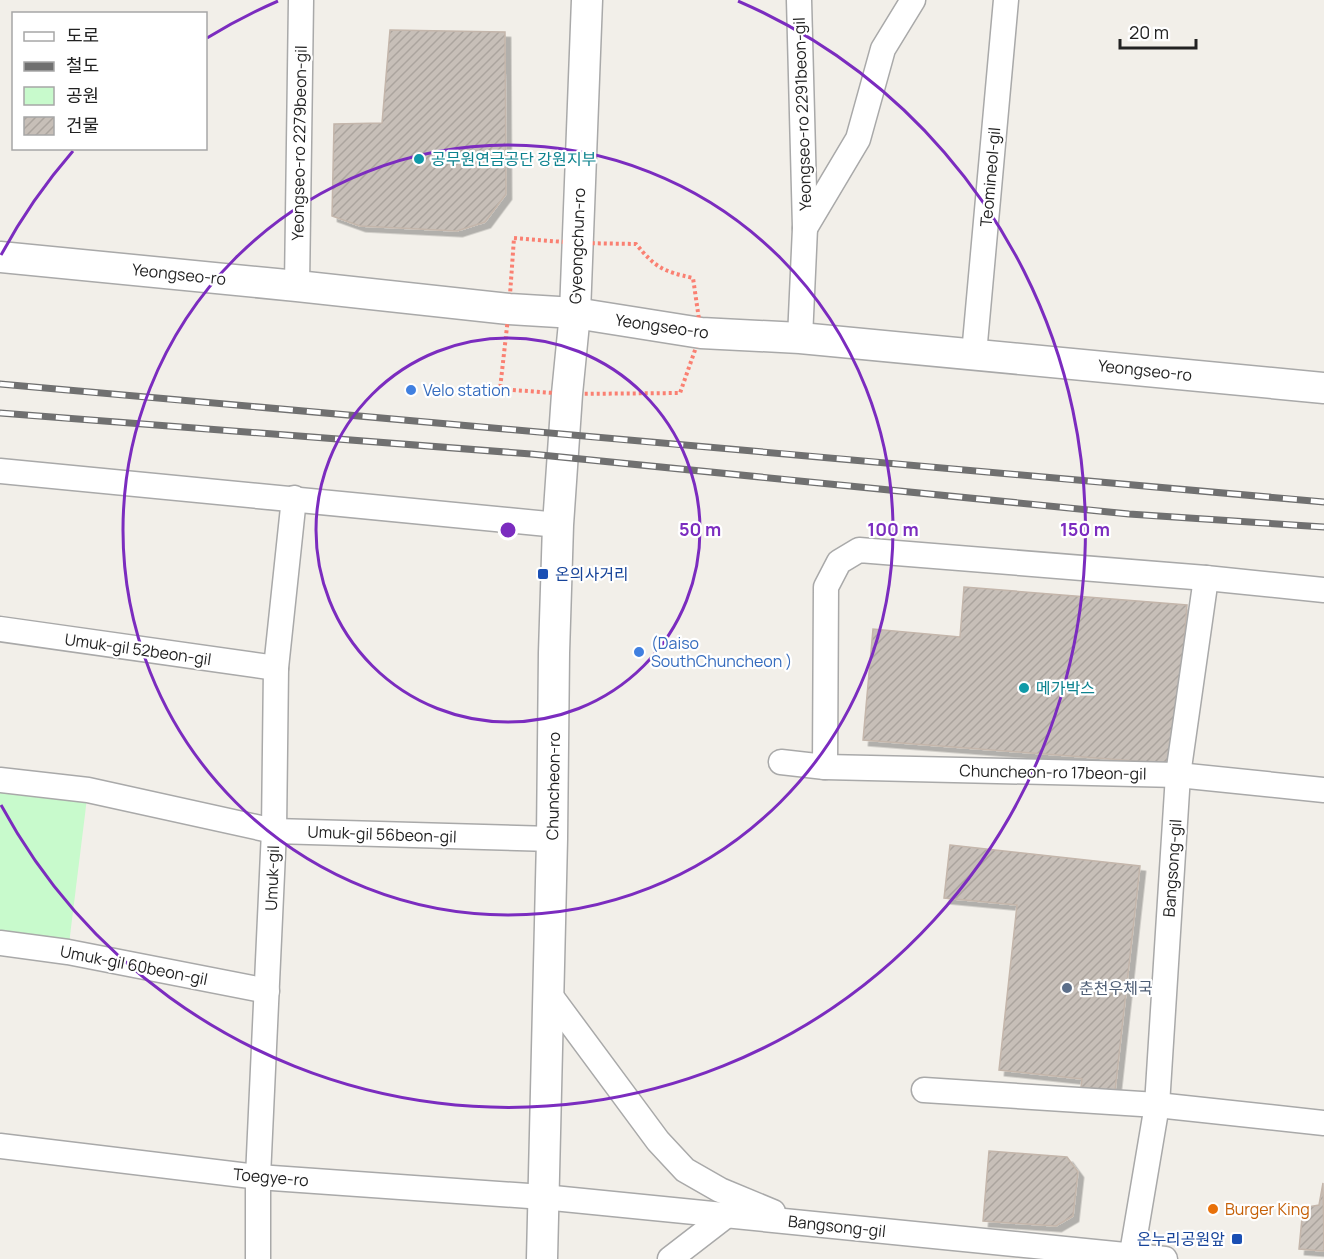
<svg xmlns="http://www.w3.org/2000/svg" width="1324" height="1259" viewBox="0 0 1324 1259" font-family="Manrope,'Noto Sans KR',sans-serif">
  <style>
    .park { fill: #c8facc }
    .building { fill: url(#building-hatch); stroke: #c4b6ab; stroke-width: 1.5; filter: url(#shadow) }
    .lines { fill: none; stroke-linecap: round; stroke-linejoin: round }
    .minor-casing { stroke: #a9a9a9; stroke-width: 27 }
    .tertiary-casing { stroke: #a9a9a9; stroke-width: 33 }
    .path { stroke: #fa8072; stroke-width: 4; stroke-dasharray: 3 3; stroke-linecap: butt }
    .minor { stroke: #fff; stroke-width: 24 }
    .tertiary { stroke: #fff; stroke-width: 30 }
    .rail-casing { stroke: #707070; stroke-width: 7 }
    .rail { stroke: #fff; stroke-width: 4.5; stroke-dasharray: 14; stroke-linecap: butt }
    .ring { fill: none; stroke: #7b2cbf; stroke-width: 3 }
    .culture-dot { fill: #0f9aa8; stroke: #fff; stroke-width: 2 }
    .shop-dot { fill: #3f7fe0; stroke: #fff; stroke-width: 2 }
    .transit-dot { fill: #1a4fb4; stroke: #fff; stroke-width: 2 }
    .service-dot { fill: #5c6f8a; stroke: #fff; stroke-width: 2 }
    .food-dot { fill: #e8710a; stroke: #fff; stroke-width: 2 }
    .labels { text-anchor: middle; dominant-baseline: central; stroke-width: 4.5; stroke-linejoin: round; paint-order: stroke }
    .street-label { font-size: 16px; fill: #222; stroke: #fff }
    .culture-label { font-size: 16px; fill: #0d838f; stroke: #fff; text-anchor: start }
    .shop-label { font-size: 16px; fill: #366cbe; stroke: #fff; text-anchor: start }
    .transit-label { font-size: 16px; fill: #164399; stroke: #fff; text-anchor: start }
    .service-label { font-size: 16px; fill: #4e5e75; stroke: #fff; text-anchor: start }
    .food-label { font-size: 16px; fill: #c56008; stroke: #fff; text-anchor: start }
    .centre { fill: #7b2cbf; stroke: #fff; stroke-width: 3 }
    .ring-label { font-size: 18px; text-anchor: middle; font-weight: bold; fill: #7b2cbf; stroke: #fff; stroke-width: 4.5; stroke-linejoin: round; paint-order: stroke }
  </style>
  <defs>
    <pattern id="building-hatch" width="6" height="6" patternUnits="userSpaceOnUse" patternTransform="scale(1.5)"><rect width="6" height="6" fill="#c7bfb8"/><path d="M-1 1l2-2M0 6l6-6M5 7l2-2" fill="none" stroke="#aba49e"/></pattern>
    <filter id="shadow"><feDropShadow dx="5.5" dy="5.5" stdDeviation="0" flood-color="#0004"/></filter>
  </defs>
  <rect width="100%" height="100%" fill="#f2efe9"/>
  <polygon class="park" points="0,780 88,790 68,952 0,943"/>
  <g class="building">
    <polygon points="390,30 505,32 506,194 485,222 457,231 360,226 332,216 334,124 382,123"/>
    <polygon points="964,587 1187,605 1174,764 863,740 873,629 960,637"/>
    <polygon points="950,845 1140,866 1115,1091 1081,1087 1082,1079 999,1070 1017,905 944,898"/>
    <polygon points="989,1151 1067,1157 1078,1172 1073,1216 1056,1226 983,1221"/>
    <polygon points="1323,1183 1324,1251 1299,1249 1303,1208 1319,1205"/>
  </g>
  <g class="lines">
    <g class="minor-casing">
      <g id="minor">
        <polyline points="799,0 805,228 800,338"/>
        <polyline points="805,228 858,139 883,49 913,0"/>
        <polyline points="297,286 301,0"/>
        <polyline points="974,354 1006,0"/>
        <polyline points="0,471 558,525"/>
        <polyline points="0,629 276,668"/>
        <polyline points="781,762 825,767 1178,775 1324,790"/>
        <polyline points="825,767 826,587 839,562 859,550 1206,578 1324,590"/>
        <polyline points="0,780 88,790 274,831 552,839"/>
        <polyline points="0,943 68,952 267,991"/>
        <polyline points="547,991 658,1141 685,1170 720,1190 773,1212"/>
        <polyline points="924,1090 1157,1105 1324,1123"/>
        <polyline points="0,1146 258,1177 543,1197 1165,1259"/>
        <polyline points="258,1259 258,1177 274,831 276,668 294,498"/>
        <polyline points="670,1259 727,1215"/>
        <polyline points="1131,1259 1157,1105 1178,775 1206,578"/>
      </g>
    </g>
    <g class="tertiary-casing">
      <g id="tertiary">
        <polyline points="0,257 297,286 509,309 575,313 701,333 800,338 1324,388"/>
        <polyline points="542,1259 552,839 554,653 558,525 567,394 575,313 587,0"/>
      </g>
    </g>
    <path class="path" d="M514,238L576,243L636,244C656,268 662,271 693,278L701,333L680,393L567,394L500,389L509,309Z"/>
    <use href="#minor" class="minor"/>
    <use href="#tertiary" class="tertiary"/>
    <g class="rail-casing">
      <g id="rail">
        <polyline points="0,384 1324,502"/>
        <polyline points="0,413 531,454 1129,514 1324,527"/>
      </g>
    </g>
    <use href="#rail" class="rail"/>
  </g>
  <g class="ring">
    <circle cx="508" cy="530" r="192"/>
    <circle cx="508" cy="530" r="385"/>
    <path d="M1 255A577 577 0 0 1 73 151M207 38A577 577 0 0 1 278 1M738 1A577 577 0 1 1 1 805"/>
  </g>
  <g class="culture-dot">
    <circle cx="419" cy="159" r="6"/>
    <circle cx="1024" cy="688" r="6"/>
  </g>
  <g class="shop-dot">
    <circle cx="411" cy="390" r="6"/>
    <circle cx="639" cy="652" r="6"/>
  </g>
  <g class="transit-dot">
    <rect x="537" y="568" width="12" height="12" rx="3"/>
    <rect x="1231" y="1233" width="12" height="12" rx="3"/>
  </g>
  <circle class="service-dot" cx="1067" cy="988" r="6"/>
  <circle class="food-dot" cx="1213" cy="1209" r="6"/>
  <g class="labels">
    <g class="street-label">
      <text transform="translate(802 114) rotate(-92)">Yeongseo-ro 2291beon-gil</text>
      <text transform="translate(299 143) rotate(-89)">Yeongseo-ro 2279beon-gil</text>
      <text transform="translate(990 177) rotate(-85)">Teomineol-gil</text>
      <text transform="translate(577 246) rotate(-88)">Gyeongchun-ro</text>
      <text transform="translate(179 274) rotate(6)">Yeongseo-ro</text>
      <text transform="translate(662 326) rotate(8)">Yeongseo-ro</text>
      <text transform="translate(1145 370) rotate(6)">Yeongseo-ro</text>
      <text transform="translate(138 649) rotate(8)">Umuk-gil 52beon-gil</text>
      <text transform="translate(1053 772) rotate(1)">Chuncheon-ro 17beon-gil</text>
      <text transform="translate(553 786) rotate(-89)">Chuncheon-ro</text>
      <text transform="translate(382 834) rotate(2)">Umuk-gil 56beon-gil</text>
      <text transform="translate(1172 868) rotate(-86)">Bangsong-gil</text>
      <text transform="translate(272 878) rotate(-88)">Umuk-gil</text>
      <text transform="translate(134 965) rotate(11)">Umuk-gil 60beon-gil</text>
      <text transform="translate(271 1177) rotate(5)">Toegye-ro</text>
      <text transform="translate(837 1226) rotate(6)">Bangsong-gil</text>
    </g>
    <g class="culture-label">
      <text x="431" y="159">공무원연금공단 강원지부</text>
      <text x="1036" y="688">메가박스</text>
    </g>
    <g class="shop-label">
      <text x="423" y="390">Velo station</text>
      <text x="651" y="643">(Daiso<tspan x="651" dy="18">SouthChuncheon )</tspan></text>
    </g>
    <g class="transit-label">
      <text x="555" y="574">온의사거리</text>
      <text x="1225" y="1239" text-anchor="end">온누리공원앞</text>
    </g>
    <g class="service-label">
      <text x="1079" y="988">춘천우체국</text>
    </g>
    <g class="food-label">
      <text x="1225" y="1209">Burger King</text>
    </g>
  </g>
  <circle cx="508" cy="530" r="9" class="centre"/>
  <g class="ring-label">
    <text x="700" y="536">50 m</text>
    <text x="893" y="536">100 m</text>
    <text x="1085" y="536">150 m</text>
  </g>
  <rect x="12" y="12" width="195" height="138" fill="#ffffff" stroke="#a7a7a7" stroke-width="1.5"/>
  <rect x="24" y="32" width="30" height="9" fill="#ffffff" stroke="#a7a7a7" stroke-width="1.5"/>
  <text x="66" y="42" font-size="18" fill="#222222">도로</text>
  <rect x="24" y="62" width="30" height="9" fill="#707070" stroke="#a7a7a7" stroke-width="1.5"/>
  <text x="66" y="72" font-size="18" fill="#222222">철도</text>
  <rect x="24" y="87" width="30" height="18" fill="#c8facc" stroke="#a7a7a7" stroke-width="1.5"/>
  <text x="66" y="102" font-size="18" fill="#222222">공원</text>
  <rect x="24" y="117" width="30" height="18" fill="url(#building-hatch)" stroke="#a7a7a7" stroke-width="1.5"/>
  <text x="66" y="132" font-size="18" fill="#222222">건물</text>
  <path d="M1120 39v9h76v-9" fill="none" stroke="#222222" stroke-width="3"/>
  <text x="1129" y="39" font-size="18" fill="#222222" stroke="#ffffff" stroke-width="4.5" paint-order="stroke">20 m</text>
</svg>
